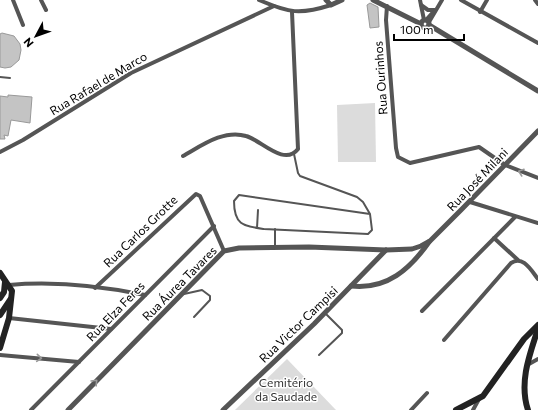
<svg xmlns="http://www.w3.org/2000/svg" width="538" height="410" viewBox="0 0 538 410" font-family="Commissioner,sans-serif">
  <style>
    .green { fill: #dcdcdc }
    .building { fill: #c4c4c4; stroke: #999 }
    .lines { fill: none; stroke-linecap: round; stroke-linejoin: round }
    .service { stroke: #555; stroke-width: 2 }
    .minor { stroke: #555; stroke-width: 4 }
    .tertiary { stroke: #555; stroke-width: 5 }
    .secondary { stroke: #222; stroke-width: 6 }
    .oneway { stroke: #999 }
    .labels { text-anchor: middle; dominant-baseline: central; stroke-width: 3; stroke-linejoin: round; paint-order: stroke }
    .street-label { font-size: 12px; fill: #000; stroke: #fff }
    .park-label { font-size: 12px; fill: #333; stroke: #fff }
  </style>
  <rect width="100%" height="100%" fill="#fff"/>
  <g class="green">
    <polygon points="375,103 376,162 338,162 337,105"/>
    <polygon points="287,359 336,410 235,410"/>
  </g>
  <g class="building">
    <polygon points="370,3 378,7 379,27 370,28 367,5"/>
    <polygon points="2,33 14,36 20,44 21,50 19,60 11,67 5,68 0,67 0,34"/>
    <polygon points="8,95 32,97 30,123 11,120 8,136 4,135 5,139 0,139 0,96 8,97"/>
  </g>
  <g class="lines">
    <g class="service">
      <polyline points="0,77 10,78"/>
      <path d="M294,154L298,173L300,176L357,197L363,202L370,214L239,195L234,201C234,225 243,226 264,229L368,234L372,230L370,214"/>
      <polyline points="257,228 258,210"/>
      <polyline points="275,229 275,246"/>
      <polyline points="184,294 202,290 210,296 210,300 194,317"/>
      <polyline points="319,355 342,333 342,330 325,313"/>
    </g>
    <g class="minor">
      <polyline points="13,0 23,25"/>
      <polyline points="41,0 46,10"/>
      <path d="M259,0C289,13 300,15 331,5"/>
      <polyline points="420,0 424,20"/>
      <polyline points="461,0 538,43"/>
      <polyline points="535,0 538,4"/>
      <polyline points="421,5 428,10 435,10"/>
      <polyline points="387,6 386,20 396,148 398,157 410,163 479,147 505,165 538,178"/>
      <polyline points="480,12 487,0"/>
      <polyline points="426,20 435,10"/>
      <polyline points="429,22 442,0"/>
      <polyline points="0,152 23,140 131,73 274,6"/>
      <path d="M183,156C201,146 224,129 246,136C261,140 284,167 298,149L292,12"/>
      <polyline points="470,202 538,223"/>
      <polyline points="494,238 518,260"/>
      <path d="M6,286L9,285C53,281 101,286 145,295"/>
      <polyline points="95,288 196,194 200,196 224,251"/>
      <polyline points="422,311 515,217"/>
      <polyline points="9,318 111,329"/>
      <path d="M444,340L511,263C523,255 531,270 538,279"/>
      <polyline points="0,355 79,362"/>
      <polyline points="529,364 538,359"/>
      <polyline points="31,410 214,226"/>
      <polyline points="411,410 427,393"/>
      <polyline points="473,410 479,399"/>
    </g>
    <g class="tertiary">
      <polyline points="326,0 331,5 342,0"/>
      <polyline points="373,0 421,24"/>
      <circle cx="425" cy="24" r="4"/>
      <polyline points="429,25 538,91"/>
      <path d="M351,286C387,290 410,269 429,242"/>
      <polyline points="68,410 224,251 239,248 309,247 386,250 412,249 421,246 430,241 461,210 538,131"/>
      <polyline points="223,410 314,324 386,250"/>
    </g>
    <g class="secondary">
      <polyline points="0,273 12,291 9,318 0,348"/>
      <polyline points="0,298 4,292 5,282"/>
      <polyline points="0,315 10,300"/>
      <polyline points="456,410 483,396 524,339 538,325"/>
      <path d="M528,410C519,383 529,356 538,329"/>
    </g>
  </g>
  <defs><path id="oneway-chevron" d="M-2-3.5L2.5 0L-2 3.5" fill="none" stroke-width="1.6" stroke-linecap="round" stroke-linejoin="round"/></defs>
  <g class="oneway">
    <use href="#oneway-chevron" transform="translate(521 172) rotate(-161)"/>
    <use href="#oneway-chevron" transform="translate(39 358) rotate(5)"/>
    <use href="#oneway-chevron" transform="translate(95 382) rotate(-46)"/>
  </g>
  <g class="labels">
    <g class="street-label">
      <text transform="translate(380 78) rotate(-94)">Rua Ourinhos</text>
      <text transform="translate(98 83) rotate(-31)">Rua Rafael de Marco</text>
      <text transform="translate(477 179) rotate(-46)">Rua José Milani</text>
      <text transform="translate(140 231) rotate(-44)">Rua Carlos Grotte</text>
      <text transform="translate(179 283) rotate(-45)">Rua Áurea Tavares</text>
      <text transform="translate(115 311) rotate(-46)">Rua Elza Feres</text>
      <text transform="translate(298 324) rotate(-44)">Rua Victor Campisi</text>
    </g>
    <g class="park-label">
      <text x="286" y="382">Cemitério<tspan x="286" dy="14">da Saudade</tspan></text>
    </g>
  </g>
  <g transform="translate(36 36) rotate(229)" stroke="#ffffff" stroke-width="3" paint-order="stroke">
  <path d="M0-3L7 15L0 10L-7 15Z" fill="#000000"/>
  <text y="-6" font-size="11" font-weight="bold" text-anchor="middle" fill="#000000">N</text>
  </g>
  <path d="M394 34v6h70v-6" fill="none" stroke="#000000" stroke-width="2"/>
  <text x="400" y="34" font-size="12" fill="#000000" stroke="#ffffff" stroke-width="3" paint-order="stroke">100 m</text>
</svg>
